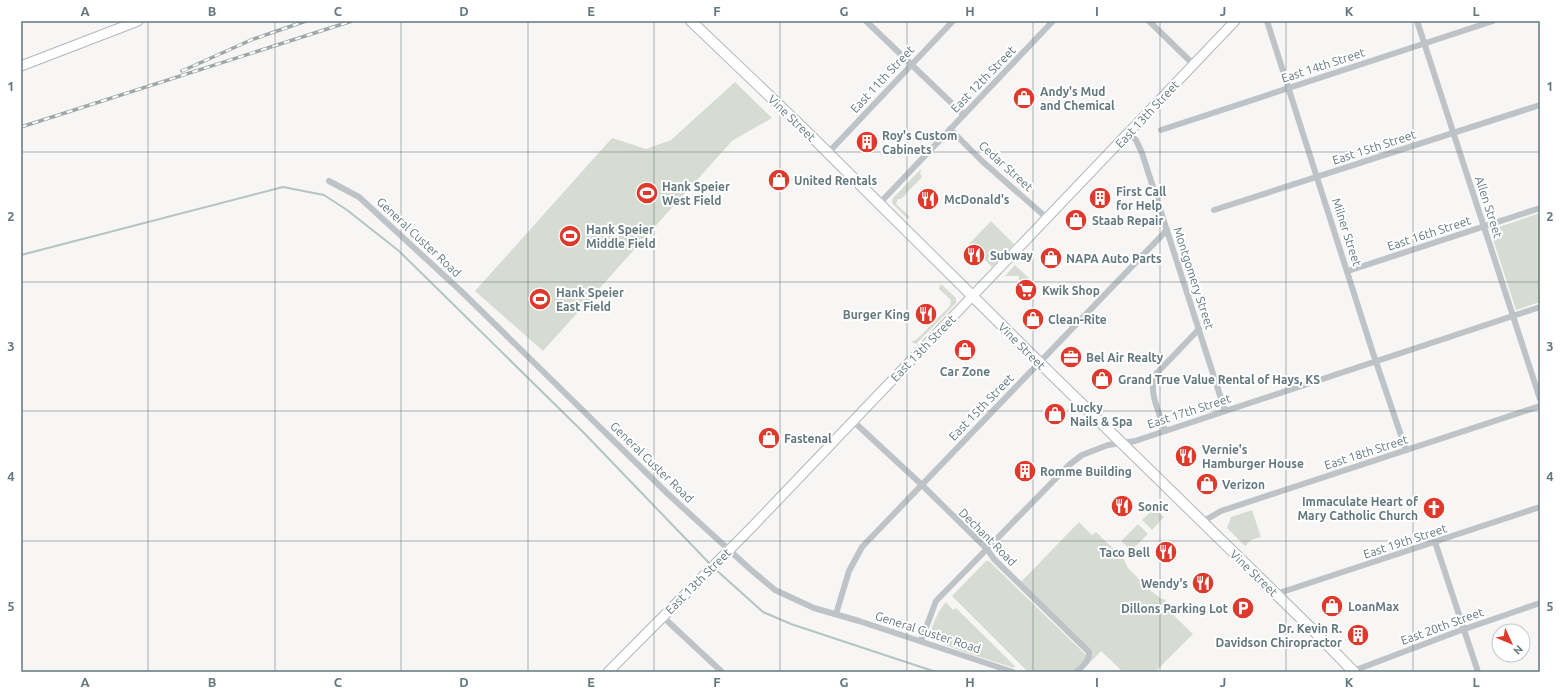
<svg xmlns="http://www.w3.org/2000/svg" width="1561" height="693" viewBox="0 0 1561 693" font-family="Ubuntu,sans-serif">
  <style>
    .green { fill: #d7dcd3 }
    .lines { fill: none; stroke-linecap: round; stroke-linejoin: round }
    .stream { stroke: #b4c4c5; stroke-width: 2 }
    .secondary-casing { stroke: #b0b8ba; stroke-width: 11 }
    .primary-casing { stroke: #b1b8ba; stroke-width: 12 }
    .street { stroke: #bdc3c6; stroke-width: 6 }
    .secondary { stroke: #fff; stroke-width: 9 }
    .primary { stroke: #fff; stroke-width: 10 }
    .rail-casing { stroke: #9da7aa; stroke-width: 3.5 }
    .rail { stroke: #fff; stroke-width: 2; stroke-dasharray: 6; stroke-linecap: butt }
    .grid { fill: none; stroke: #62777e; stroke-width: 1; stroke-opacity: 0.55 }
    .labels { text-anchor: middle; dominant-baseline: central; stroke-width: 4; stroke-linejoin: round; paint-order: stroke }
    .street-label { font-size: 12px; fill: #62777e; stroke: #fff }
    .poi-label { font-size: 12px; font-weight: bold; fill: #62777e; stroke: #fff; text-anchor: start }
    .neatline { fill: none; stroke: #62777e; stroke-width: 1.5 }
    .grid-label { font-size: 13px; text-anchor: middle; font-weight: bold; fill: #62777e }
  </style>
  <rect width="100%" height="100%" fill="#f7f6f4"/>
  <g class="green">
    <polygon points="735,82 772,118 732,141 543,351 475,291 612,138 646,149 671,140"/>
    <polygon points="920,170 922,170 920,173 922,177 901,199 898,199 896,204 910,217 908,219 893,204 892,201 893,198"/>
    <polygon points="1540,213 1540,302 1516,310 1490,230"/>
    <polygon points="991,221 1014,244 992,267 969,244"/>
    <polygon points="1015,265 1032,281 1019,281 1019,276 1005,276"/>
    <polygon points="940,285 942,285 956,298 956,303 916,344 911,342 917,339 950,306 951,300 939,289"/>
    <polygon points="1154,508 1164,517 1152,530 1142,520"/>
    <polygon points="1252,510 1261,537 1251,540 1245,546 1227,528 1231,517"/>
    <polygon points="1079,522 1092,535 1096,532 1123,558 1128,568 1151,591 1160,598 1166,600 1163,605 1193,634 1155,672 1123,672 1101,651 1082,671 1083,672 1076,672 1090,655 1019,584"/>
    <polygon points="1138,524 1148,534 1131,551 1121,541"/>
    <polygon points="986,561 989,561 1086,655 1086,658 1072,672 1028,672 952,596"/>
    <path d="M946,602L953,610L956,608L1015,666L1014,668L964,652L931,639C929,629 939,610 946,602Z"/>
  </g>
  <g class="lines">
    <g class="stream">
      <polyline points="21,255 283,187 324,195 347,210 399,251 584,433 711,565"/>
      <polyline points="714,568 763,612 791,624 936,672"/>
    </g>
    <g class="secondary-casing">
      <g id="secondary">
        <polyline points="21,66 138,21"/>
        <polyline points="608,672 753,526 1235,21"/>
      </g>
    </g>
    <g class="primary-casing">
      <polyline id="primary" points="691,21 802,127 1044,367 1316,633 1354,672"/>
    </g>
    <g class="street">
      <polyline points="866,21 964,115"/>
      <polyline points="1149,21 1194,65"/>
      <polyline points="1267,21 1373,353 1406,450"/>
      <polyline points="1417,21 1540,399"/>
      <polyline points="950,129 982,161 1048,219"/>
      <polyline points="1161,130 1493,21"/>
      <polyline points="1129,134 1136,140 1142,153 1225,411"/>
      <polyline points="828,153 953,21"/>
      <polyline points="329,181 359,197 462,292 668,494 750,569 775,590 814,608 859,621 1013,672"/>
      <polyline points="879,204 1053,21"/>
      <polyline points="1214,210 1540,105"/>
      <polyline points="1348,271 1540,208"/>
      <path d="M853,421L922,485L987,549L994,559L1089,652C1090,661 1082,666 1076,672"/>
      <path d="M1165,431C1160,413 1147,391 1156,374L1199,329"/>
      <polyline points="1202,522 1221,511 1540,406"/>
      <polyline points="1435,542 1478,672"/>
      <polyline points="1276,594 1540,507"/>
      <polyline points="836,614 849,571 862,547 1167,230"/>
      <polyline points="662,616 722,672"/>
      <polyline points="921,641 936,601 1069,465 1082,455 1108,445 1135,441 1540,307"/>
      <polyline points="1353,671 1456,632 1540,603"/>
    </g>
    <use href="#secondary" class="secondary"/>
    <use href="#primary" class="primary"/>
    <g class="rail-casing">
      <g id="rail">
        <polyline points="182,71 251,40 306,21"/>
        <polyline points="21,127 352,21"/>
      </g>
    </g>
    <use href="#rail" class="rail"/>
  </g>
  <path class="grid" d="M148,21V672M275,21V672M401,21V672M528,21V672M654,21V672M780,21V672M907,21V672M1033,21V672M1160,21V672M1286,21V672M1413,21V672M21,152H1540M21,282H1540M21,411H1540M21,541H1540"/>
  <defs>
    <g id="shop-disc" transform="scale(1.15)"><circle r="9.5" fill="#df392c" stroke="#fff"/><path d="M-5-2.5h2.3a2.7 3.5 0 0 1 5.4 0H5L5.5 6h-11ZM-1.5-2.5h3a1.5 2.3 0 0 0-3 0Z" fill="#fff"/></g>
    <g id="building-disc" transform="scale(1.15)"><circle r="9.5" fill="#df392c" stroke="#fff"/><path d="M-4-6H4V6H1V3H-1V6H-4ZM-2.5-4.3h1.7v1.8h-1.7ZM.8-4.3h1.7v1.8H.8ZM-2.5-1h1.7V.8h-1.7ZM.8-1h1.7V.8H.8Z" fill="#fff"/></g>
    <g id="stadium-disc" transform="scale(1.15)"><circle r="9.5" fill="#df392c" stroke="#fff"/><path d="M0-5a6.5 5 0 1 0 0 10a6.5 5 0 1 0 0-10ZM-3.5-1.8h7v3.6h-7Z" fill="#fff"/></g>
    <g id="restaurant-disc" transform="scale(1.15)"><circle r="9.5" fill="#df392c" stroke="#fff"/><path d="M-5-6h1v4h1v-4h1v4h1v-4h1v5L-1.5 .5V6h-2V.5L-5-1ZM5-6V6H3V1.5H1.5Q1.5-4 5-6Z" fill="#fff"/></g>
    <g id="supermarket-disc" transform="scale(1.15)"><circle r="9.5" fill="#df392c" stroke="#fff"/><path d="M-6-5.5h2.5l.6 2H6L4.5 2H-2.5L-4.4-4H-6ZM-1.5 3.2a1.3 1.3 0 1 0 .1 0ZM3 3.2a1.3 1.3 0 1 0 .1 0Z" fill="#fff"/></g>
    <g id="office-disc" transform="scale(1.15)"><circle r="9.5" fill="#df392c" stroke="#fff"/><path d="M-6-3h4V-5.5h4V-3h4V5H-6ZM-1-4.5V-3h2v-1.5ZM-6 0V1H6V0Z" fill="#fff"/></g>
    <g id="church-disc" transform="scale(1.15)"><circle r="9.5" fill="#df392c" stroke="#fff"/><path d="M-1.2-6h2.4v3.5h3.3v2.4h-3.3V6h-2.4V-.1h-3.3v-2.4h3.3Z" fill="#fff"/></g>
    <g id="parking-disc" transform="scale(1.15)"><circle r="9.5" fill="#df392c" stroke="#fff"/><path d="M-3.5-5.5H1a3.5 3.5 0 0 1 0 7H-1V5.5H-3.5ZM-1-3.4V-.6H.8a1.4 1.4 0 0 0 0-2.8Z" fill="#fff"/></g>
  </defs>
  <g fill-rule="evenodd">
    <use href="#shop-disc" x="1024" y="98"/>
    <use href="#building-disc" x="867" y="142"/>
    <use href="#shop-disc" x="779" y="180"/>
    <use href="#stadium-disc" x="647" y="193"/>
    <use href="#building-disc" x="1100" y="198"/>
    <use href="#restaurant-disc" x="928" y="199"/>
    <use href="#shop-disc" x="1076" y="220"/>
    <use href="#stadium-disc" x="570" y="236"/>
    <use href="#restaurant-disc" x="974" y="255"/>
    <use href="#shop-disc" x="1051" y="258"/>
    <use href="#supermarket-disc" x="1026" y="290"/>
    <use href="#stadium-disc" x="540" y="299"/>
    <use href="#restaurant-disc" x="926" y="314"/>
    <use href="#shop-disc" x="1033" y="319"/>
    <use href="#shop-disc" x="965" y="350"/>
    <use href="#office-disc" x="1071" y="357"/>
    <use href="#shop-disc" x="1102" y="379"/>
    <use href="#shop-disc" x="1055" y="414"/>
    <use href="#shop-disc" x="769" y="438"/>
    <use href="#restaurant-disc" x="1186" y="456"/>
    <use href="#building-disc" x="1025" y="471"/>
    <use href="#shop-disc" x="1207" y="484"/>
    <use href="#restaurant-disc" x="1122" y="506"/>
    <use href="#church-disc" x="1434" y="508"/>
    <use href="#restaurant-disc" x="1166" y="552"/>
    <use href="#restaurant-disc" x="1203" y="583"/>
    <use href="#shop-disc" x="1332" y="606"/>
    <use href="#parking-disc" x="1243" y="608"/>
    <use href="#building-disc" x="1358" y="635"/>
  </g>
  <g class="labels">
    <g class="street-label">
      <text transform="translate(1323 65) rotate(-18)">East 14th Street</text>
      <text transform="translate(882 79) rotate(-47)">East 11th Street</text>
      <text transform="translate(983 79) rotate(-46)">East 12th Street</text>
      <text transform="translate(1147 114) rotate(-47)">East 13th Street</text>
      <text transform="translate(792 118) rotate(44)">Vine Street</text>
      <text transform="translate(1374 147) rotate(-18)">East 15th Street</text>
      <text transform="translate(1006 166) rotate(42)">Cedar Street</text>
      <text transform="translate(1489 207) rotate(72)">Allen Street</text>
      <text transform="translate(1347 232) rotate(72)">Milner Street</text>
      <text transform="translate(1429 233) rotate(-18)">East 16th Street</text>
      <text transform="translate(419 237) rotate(43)">General Custer Road</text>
      <text transform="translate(1194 278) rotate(72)">Montgomery Street</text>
      <text transform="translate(1022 346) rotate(45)">Vine Street</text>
      <text transform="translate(923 348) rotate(-46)">East 13th Street</text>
      <text transform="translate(981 407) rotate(-46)">East 15th Street</text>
      <text transform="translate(1189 411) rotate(-18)">East 17th Street</text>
      <text transform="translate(1366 452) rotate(-18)">East 18th Street</text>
      <text transform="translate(652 462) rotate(44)">General Custer Road</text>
      <text transform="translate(988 537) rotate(45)">Dechant Road</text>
      <text transform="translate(1405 541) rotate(-18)">East 19th Street</text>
      <text transform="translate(1254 573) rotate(44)">Vine Street</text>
      <text transform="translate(698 581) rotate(-45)">East 13th Street</text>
      <text transform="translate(1442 626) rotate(-20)">East 20th Street</text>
      <text transform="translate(928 632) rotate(18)">General Custer Road</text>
    </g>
    <g class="poi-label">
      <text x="1040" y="91">Andy's Mud<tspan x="1040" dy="14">and Chemical</tspan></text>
      <text x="882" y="135">Roy's Custom<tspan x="882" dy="14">Cabinets</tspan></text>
      <text x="794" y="180">United Rentals</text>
      <text x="662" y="186">Hank Speier<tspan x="662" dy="14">West Field</tspan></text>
      <text x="1116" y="191">First Call<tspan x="1116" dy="14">for Help</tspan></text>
      <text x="944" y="199">McDonald's</text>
      <text x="1092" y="220">Staab Repair</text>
      <text x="586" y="229">Hank Speier<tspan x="586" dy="14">Middle Field</tspan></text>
      <text x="990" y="255">Subway</text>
      <text x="1066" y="258">NAPA Auto Parts</text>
      <text x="1042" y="290">Kwik Shop</text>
      <text x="556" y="292">Hank Speier<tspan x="556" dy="14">East Field</tspan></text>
      <text x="910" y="314" text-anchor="end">Burger King</text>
      <text x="1048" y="319">Clean-Rite</text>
      <text x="1086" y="357">Bel Air Realty</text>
      <text x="965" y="371" text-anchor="middle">Car Zone</text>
      <text x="1118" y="379">Grand True Value Rental of Hays, KS</text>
      <text x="1070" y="407">Lucky<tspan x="1070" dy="14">Nails &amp; Spa</tspan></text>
      <text x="784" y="438">Fastenal</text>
      <text x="1202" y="449">Vernie's<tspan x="1202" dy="14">Hamburger House</tspan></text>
      <text x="1040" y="471">Romme Building</text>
      <text x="1222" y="484">Verizon</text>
      <text x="1418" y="501" text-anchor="end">Immaculate Heart of<tspan x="1418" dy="14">Mary Catholic Church</tspan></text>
      <text x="1138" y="506">Sonic</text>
      <text x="1150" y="552" text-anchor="end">Taco Bell</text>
      <text x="1188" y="583" text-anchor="end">Wendy's</text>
      <text x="1348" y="606">LoanMax</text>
      <text x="1228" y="608" text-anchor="end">Dillons Parking Lot</text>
      <text x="1342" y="628" text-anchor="end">Dr. Kevin R.<tspan x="1342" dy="14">Davidson Chiropractor</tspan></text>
    </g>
  </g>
  <rect width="1561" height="693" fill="none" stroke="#ffffff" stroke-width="44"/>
  <g transform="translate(1511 643) rotate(134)"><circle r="19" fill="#ffffff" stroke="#c0c9cb"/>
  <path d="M0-3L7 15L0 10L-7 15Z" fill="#df392c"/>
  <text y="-6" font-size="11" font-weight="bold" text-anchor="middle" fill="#62777e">N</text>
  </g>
  <rect x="22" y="22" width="1517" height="649" class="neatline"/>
  <g class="grid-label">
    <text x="85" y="16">A</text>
    <text x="212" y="16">B</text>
    <text x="338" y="16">C</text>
    <text x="464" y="16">D</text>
    <text x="591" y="16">E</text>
    <text x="717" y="16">F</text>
    <text x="844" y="16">G</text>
    <text x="970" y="16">H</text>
    <text x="1097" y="16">I</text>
    <text x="1223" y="16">J</text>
    <text x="1349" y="16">K</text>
    <text x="1476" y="16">L</text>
    <text x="11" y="91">1</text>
    <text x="1550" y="91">1</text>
    <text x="11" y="221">2</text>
    <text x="1550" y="221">2</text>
    <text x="11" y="351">3</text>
    <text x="1550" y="351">3</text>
    <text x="11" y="481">4</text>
    <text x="1550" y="481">4</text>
    <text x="11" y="611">5</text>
    <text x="1550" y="611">5</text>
    <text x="85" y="687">A</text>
    <text x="212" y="687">B</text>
    <text x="338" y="687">C</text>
    <text x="464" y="687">D</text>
    <text x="591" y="687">E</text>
    <text x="717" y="687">F</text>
    <text x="844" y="687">G</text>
    <text x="970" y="687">H</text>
    <text x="1097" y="687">I</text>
    <text x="1223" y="687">J</text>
    <text x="1349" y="687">K</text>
    <text x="1476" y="687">L</text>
  </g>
</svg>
